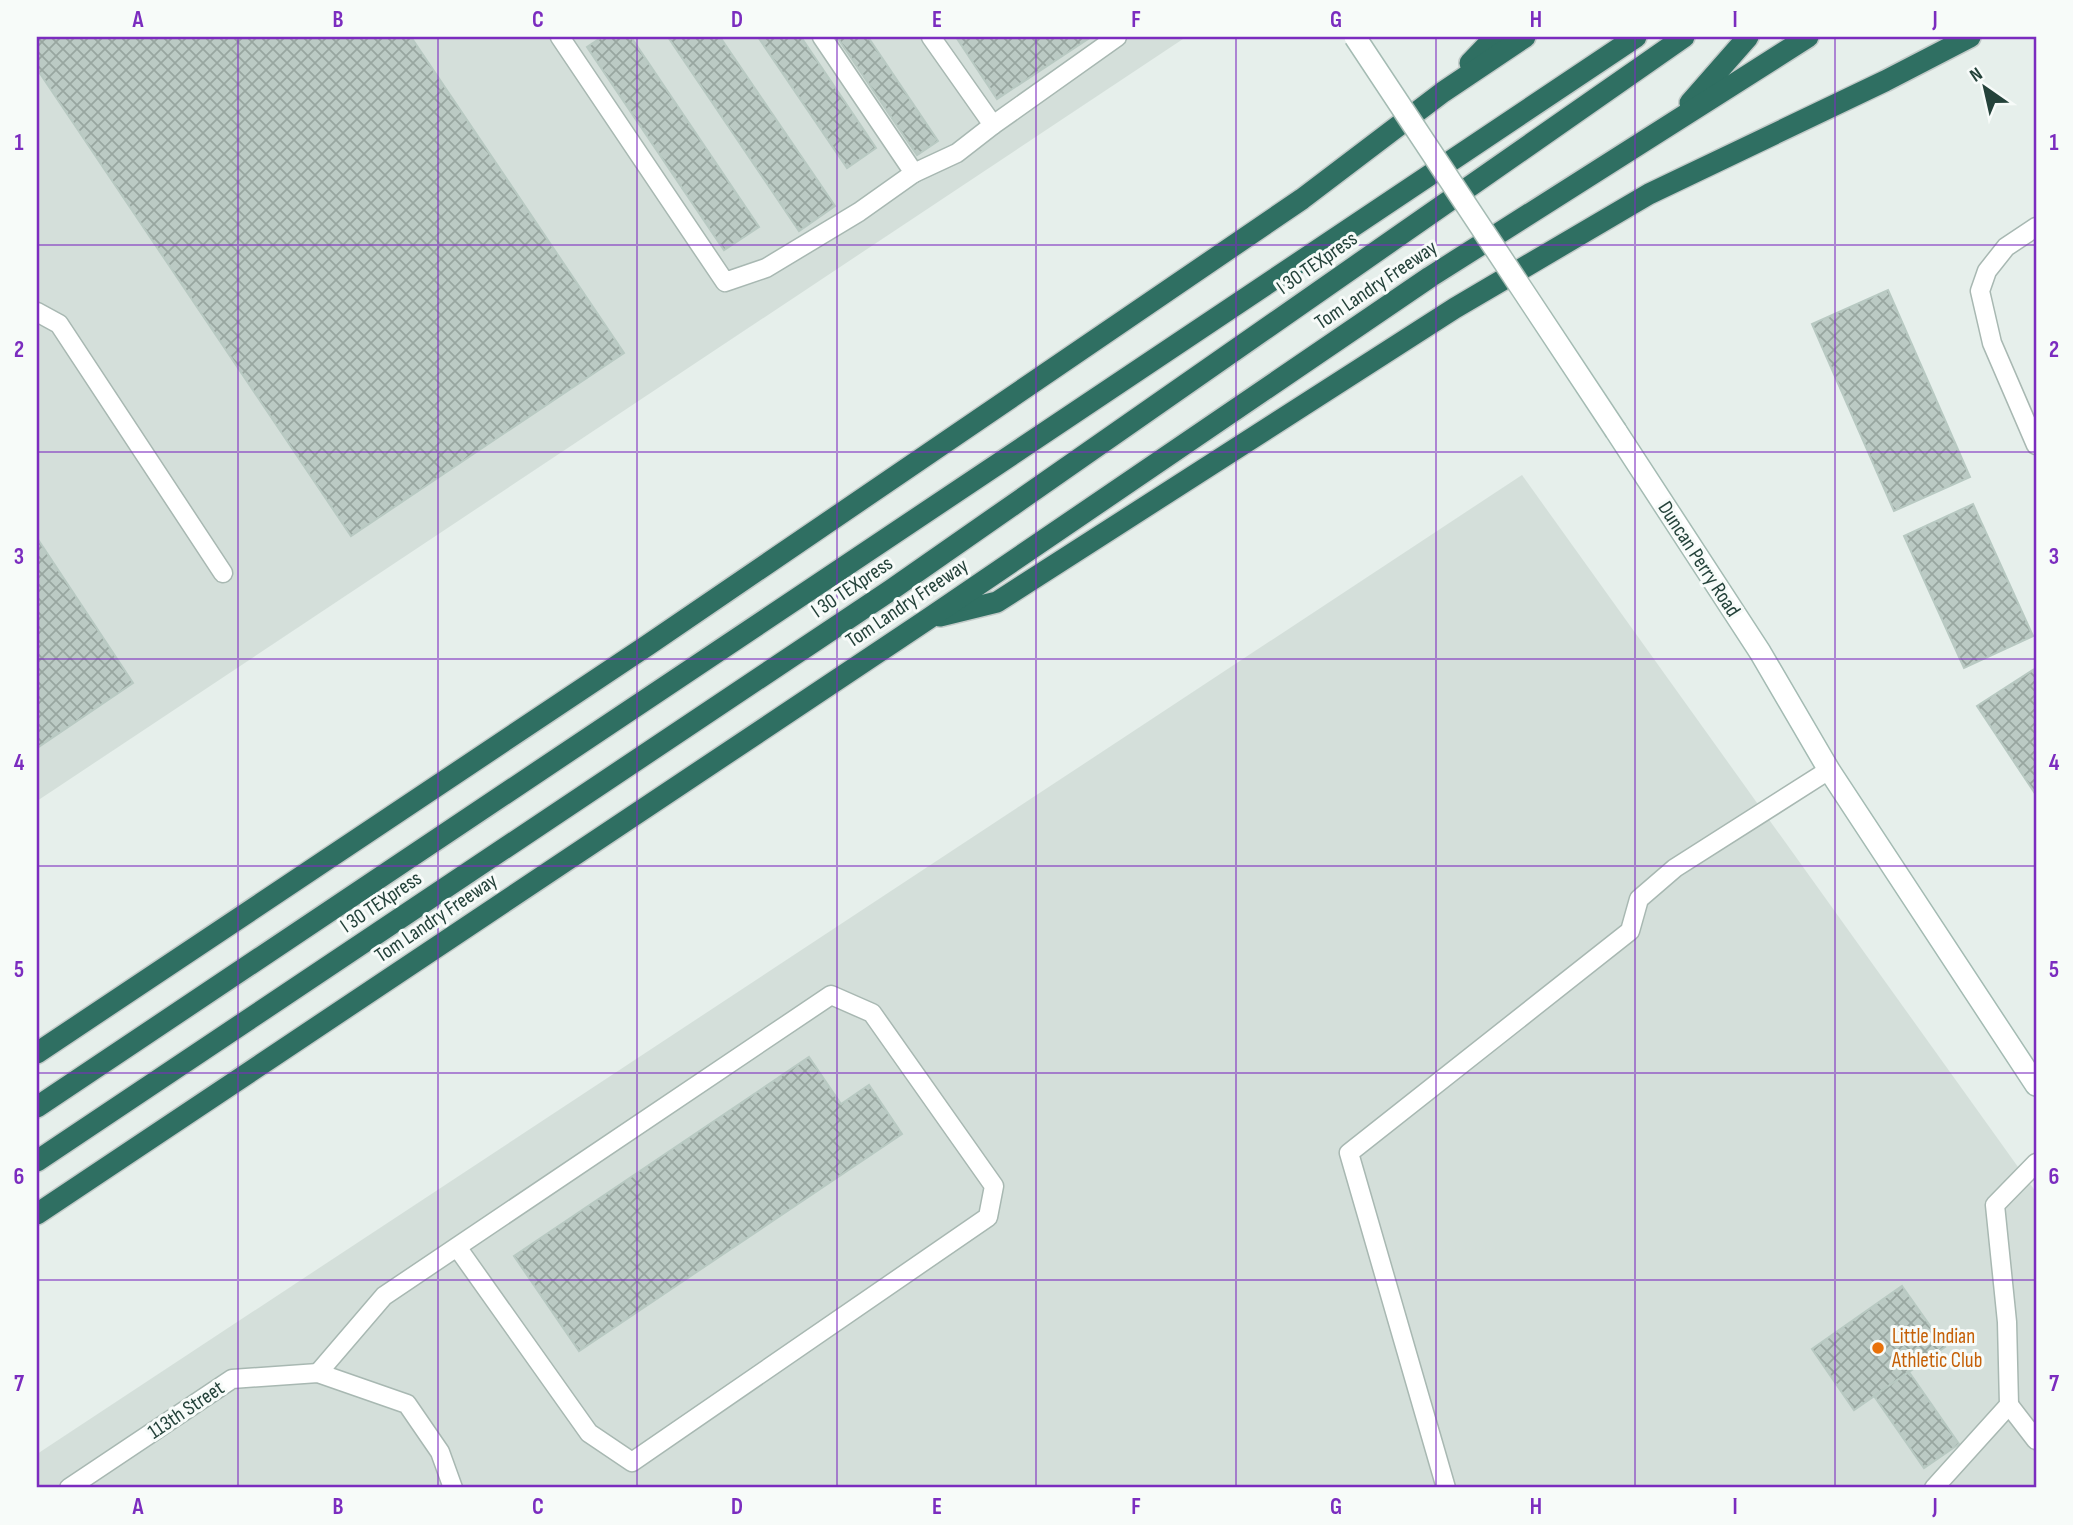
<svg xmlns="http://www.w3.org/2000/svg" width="2073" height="1525" viewBox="0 0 2073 1525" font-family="'Sofia Sans Condensed',sans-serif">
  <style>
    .built { fill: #d4dfda }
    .building { fill: url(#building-cross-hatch); stroke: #b8c9c2; stroke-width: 2 }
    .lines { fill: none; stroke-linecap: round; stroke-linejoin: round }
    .lane-casing { stroke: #a8b8b2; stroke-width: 21 }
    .secondary-casing { stroke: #a4bbb3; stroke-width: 24 }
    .highway-casing { stroke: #c2cac8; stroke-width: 24 }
    .lane { stroke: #fff; stroke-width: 18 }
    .secondary { stroke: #fff; stroke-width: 21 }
    .highway { stroke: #2f6f62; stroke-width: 21 }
    .secondary-bridge-casing { stroke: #a4bbb3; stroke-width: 24; stroke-linecap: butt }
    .secondary-bridge { stroke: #fff; stroke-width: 21 }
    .grid { fill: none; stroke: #7b2cbf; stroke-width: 2; stroke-opacity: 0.55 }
    .food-dot { fill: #e8710a; stroke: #f7fbf9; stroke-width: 2.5 }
    .labels { text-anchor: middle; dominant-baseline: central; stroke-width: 6; stroke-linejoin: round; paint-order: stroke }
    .street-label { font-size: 21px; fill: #24423a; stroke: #f7fbf9 }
    .food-label { font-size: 21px; fill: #c56008; stroke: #f7fbf9; text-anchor: start }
    .neatline { fill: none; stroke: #7b2cbf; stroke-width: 2.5 }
    .grid-label { font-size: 23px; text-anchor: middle; font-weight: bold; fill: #7b2cbf }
  </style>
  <defs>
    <pattern id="building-cross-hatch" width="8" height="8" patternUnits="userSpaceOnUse" patternTransform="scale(1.75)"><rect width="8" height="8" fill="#bbcac4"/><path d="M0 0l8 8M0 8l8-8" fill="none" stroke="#98a6a0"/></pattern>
  </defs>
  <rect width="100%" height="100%" fill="#e6efeb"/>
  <g class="built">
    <polygon points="37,37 1186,37 37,801"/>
    <polygon points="1522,475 2036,1192 2036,1488 37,1488 37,1454"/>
  </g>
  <g class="building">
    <polygon points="37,37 411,37 624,353 351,536 37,69"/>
    <polygon points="602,37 631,37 759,227 724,250 587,47"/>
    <polygon points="668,37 720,37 835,206 799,231"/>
    <polygon points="758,37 801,37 876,148 847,168"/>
    <polygon points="837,37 868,37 938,141 917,155"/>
    <polygon points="956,37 1091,37 997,99"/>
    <polygon points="1888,290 1970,477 1894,511 1812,324"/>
    <polygon points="1973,504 2033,636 1964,668 1904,536"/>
    <polygon points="37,538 133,683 37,748"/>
    <polygon points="2036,668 2036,795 1977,706"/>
    <polygon points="809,1057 841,1104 869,1085 902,1134 579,1351 514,1256"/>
    <polygon points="1902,1286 1945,1347 1854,1410 1812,1349"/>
    <polygon points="1909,1372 1959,1444 1924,1468 1874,1396"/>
  </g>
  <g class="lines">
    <g class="lane-casing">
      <g id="lane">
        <polyline points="560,37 725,282 766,268 859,212 914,173 822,37"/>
        <polyline points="931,37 993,125 1117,37"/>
        <polyline points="914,173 957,153 993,125"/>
        <polyline points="2036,227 2006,247 1987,271 1980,291 1992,343 2036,445"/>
        <polyline points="37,312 59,324 223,573"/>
        <polyline points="318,1373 384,1296 831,995 872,1013 994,1186 988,1217 632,1462 589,1433 457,1247"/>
        <polyline points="2009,1405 2036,1440"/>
        <polyline points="69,1488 232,1379 318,1373 407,1404 440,1452 453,1488"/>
        <polyline points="1446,1488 1349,1153 1630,931 1639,899 1675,868 1829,770"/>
        <polyline points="1934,1488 2009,1405 2007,1322 1995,1205 2036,1163"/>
      </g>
    </g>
    <g class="secondary-casing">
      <polyline id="secondary" points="1616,431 1760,652 1829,770 2036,1085"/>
    </g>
    <g class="highway-casing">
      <g id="highway">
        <polyline points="1470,63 1495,37"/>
        <polyline points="1690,103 1748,37"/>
        <polyline points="940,616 997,602 1455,308 1649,194 1885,81 1970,37"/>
        <polyline points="37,1053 648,645 1302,199 1443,92 1525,37"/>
        <polyline points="37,1107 1636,37"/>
        <polyline points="37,1161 891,590 1684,37"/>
        <polyline points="37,1214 928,619 1430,277 1808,37"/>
      </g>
    </g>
    <use href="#lane" class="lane"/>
    <use href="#secondary" class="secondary"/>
    <use href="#highway" class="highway"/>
    <g class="secondary-bridge-casing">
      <polyline id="secondary-bridge" points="1355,37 1616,431"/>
    </g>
    <use href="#secondary-bridge" class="secondary-bridge"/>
  </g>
  <path class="grid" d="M238,37V1488M438,37V1488M637,37V1488M837,37V1488M1036,37V1488M1236,37V1488M1436,37V1488M1635,37V1488M1835,37V1488M37,245H2036M37,452H2036M37,659H2036M37,866H2036M37,1073H2036M37,1280H2036"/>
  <circle class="food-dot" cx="1878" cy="1348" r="7"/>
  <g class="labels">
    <g class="street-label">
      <text transform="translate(1317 263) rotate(-35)">I 30 TEXpress</text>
      <text transform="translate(1376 285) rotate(-34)">Tom Landry Freeway</text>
      <text transform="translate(1699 559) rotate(57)">Duncan Perry Road</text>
      <text transform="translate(852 587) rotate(-34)">I 30 TEXpress</text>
      <text transform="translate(907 603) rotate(-34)">Tom Landry Freeway</text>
      <text transform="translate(381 902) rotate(-34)">I 30 TEXpress</text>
      <text transform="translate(436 918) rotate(-34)">Tom Landry Freeway</text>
      <text transform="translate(186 1410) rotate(-34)">113th Street</text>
    </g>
    <g class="food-label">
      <text x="1892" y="1336">Little Indian<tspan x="1892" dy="24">Athletic Club</tspan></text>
    </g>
  </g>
  <rect width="2073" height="1525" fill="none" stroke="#f7fbf9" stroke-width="77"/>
  <g transform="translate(1985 88) rotate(326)" stroke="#f7fbf9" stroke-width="5" paint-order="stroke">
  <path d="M0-5L12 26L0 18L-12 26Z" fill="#24423a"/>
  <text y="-10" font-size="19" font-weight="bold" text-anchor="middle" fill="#24423a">N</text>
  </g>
  <rect x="38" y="38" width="1997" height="1448" class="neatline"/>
  <g class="grid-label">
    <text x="138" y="27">A</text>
    <text x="338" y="27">B</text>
    <text x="538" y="27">C</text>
    <text x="737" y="27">D</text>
    <text x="937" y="27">E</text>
    <text x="1136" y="27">F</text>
    <text x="1336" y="27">G</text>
    <text x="1536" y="27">H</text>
    <text x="1735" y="27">I</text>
    <text x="1935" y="27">J</text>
    <text x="19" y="150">1</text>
    <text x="2054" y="150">1</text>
    <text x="19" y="357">2</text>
    <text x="2054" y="357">2</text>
    <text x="19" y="564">3</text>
    <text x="2054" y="564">3</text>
    <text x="19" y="770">4</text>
    <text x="2054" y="770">4</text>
    <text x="19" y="977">5</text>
    <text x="2054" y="977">5</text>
    <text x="19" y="1184">6</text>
    <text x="2054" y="1184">6</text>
    <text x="19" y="1391">7</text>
    <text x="2054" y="1391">7</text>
    <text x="138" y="1514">A</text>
    <text x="338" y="1514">B</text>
    <text x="538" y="1514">C</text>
    <text x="737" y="1514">D</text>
    <text x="937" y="1514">E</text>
    <text x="1136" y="1514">F</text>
    <text x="1336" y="1514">G</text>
    <text x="1536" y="1514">H</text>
    <text x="1735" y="1514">I</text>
    <text x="1935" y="1514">J</text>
  </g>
</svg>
